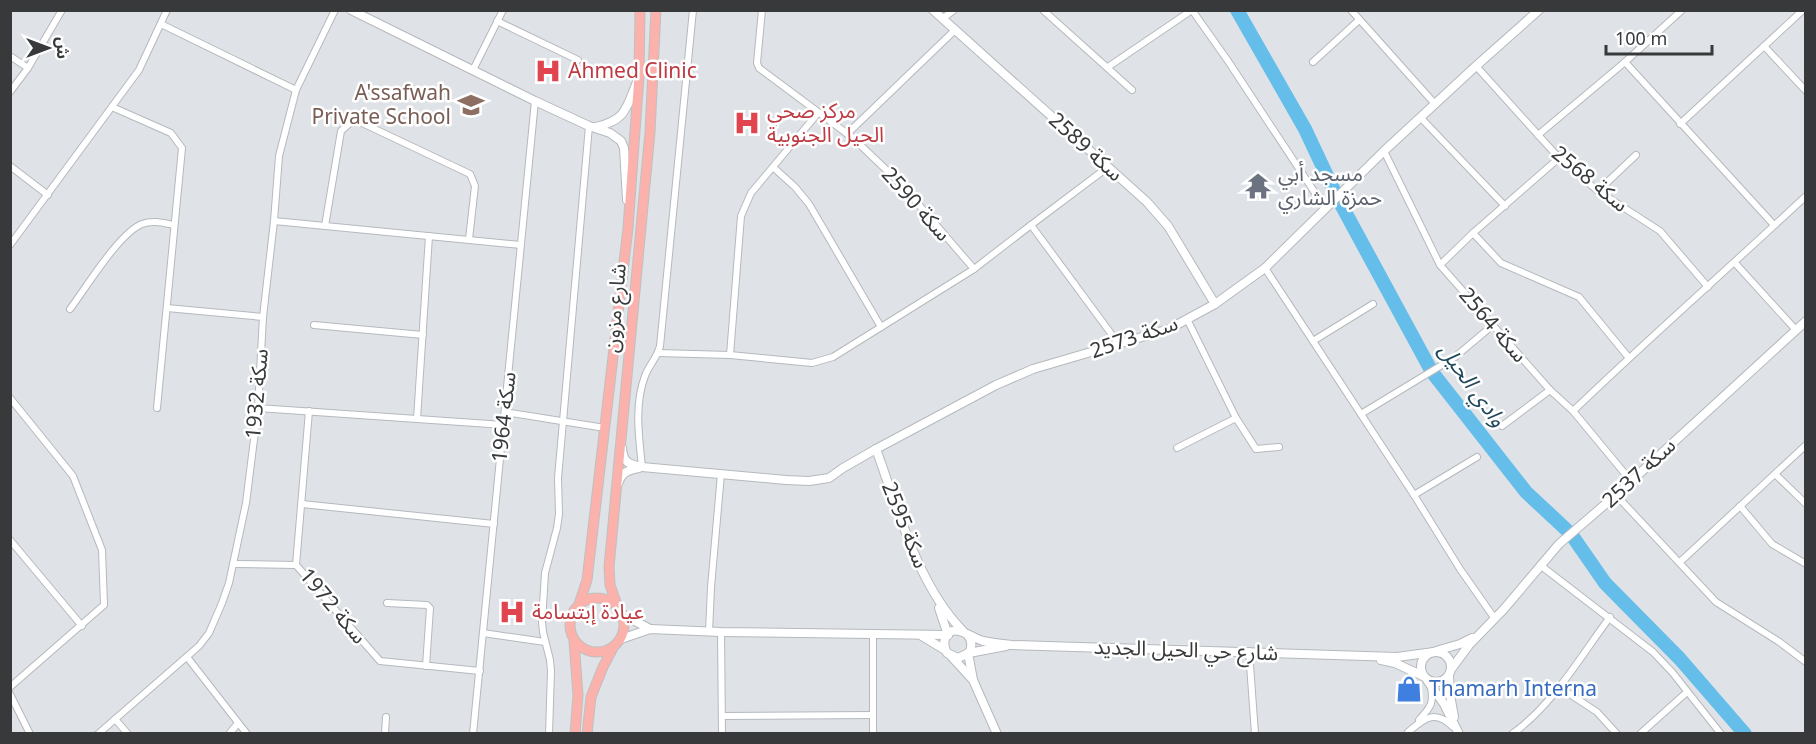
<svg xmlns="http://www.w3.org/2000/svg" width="1816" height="744" viewBox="0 0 1816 744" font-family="Georgia,'Noto Sans Arabic',serif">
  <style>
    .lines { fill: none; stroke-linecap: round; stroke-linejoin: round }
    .river { stroke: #65beea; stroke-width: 14 }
    .street-casing { stroke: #b5b9bd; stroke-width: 8 }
    .secondary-casing { stroke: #b5b9bd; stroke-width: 10 }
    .primary-casing { stroke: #bfc0c0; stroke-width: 11 }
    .street { stroke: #fff; stroke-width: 6 }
    .secondary { stroke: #fff; stroke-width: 8 }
    .primary { stroke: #fcb2ac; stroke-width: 9 }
    .labels { text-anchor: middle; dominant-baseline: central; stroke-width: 5; stroke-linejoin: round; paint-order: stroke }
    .health-label { font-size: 21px; fill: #be3a42; stroke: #fff; text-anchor: start }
    .education-label { font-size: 21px; fill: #785e54; stroke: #fff; text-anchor: end }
    .street-label { font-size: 21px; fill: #37393b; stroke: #fff }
    .worship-label { font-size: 21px; fill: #5b616d; stroke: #fff; text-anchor: start }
    .shop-label { font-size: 21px; fill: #366cbe; stroke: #fff; text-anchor: start }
    .water-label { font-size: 22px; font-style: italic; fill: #21485b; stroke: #fff }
  </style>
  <rect width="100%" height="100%" fill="#dfe3e7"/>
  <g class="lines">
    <polyline class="river" points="1237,10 1305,129 1337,197 1432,372 1526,492 1571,534 1605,583 1680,659 1745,734"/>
    <g class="street-casing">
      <g id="street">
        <polyline points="762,10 757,63 759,68 853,138 900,183 974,269"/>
        <polyline points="1043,10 1132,90"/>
        <polyline points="1351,10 1435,104"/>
        <polyline points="942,19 954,10"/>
        <polyline points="497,21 578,60"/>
        <polyline points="161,24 296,90"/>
        <polyline points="1764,46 1806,91"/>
        <polyline points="10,56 28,68"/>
        <polyline points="1313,62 1359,20"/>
        <polyline points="1625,62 1774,225"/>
        <polyline points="1476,66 1559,158 1598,191 1660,231 1708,287"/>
        <polyline points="1108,67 1192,10 1228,61 1325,208"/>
        <polyline points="473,70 503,10"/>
        <polyline points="10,92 28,68 62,10"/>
        <polyline points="112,107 171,133 182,148 157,408"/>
        <polyline points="1420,117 1505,206"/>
        <polyline points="1680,124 1803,10"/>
        <polyline points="847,134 955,30"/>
        <polyline points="1538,135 1625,62 1682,10"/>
        <polyline points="1384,151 1440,265 1550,390 1573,411 1631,481"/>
        <polyline points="10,166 48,195"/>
        <polyline points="774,168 795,187 809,204 881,327"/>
        <polyline points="1598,191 1636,155"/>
        <polyline points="274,221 521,245"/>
        <polyline points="1031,225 1118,343"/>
        <polyline points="325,226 341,131 350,123 360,122 470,174 475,186 469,239"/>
        <polyline points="1473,233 1501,263 1579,297 1629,358"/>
        <polyline points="10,245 139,70 167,10"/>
        <polyline points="1735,263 1796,330"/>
        <polyline points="1440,265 1473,233 1559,158"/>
        <polyline points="1265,268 1414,495 1460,569 1495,619"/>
        <polyline points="167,308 263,317"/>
        <path d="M70,309C86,288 119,233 142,224C153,220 163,223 174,225"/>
        <polyline points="1187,319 1236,418 1256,449 1279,447"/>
        <polyline points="314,325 423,335"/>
        <polyline points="1313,341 1373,304"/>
        <polyline points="658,353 730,355 812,363 833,357 974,269 1031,225 1108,167"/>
        <polyline points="730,355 741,216 751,193 818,113"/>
        <polyline points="10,398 73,476 102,550 104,605 10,687"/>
        <polyline points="258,408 504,425"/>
        <polyline points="309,411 296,565 380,661 480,671"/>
        <path d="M1573,411C1649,338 1729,268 1806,196"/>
        <polyline points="505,412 605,428"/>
        <polyline points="1361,414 1455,357 1493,325"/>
        <polyline points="417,419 429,236"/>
        <polyline points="1502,426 1550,390"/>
        <polyline points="1177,448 1236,418"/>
        <path d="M642,467C639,437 634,405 645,376C649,365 657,358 660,346L693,10"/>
        <polyline points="1775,474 1806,504"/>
        <polyline points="1414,495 1477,457"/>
        <polyline points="1616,495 1716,602 1778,641 1806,662"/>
        <polyline points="302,504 494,524"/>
        <polyline points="1740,506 1772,544 1806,564"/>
        <polyline points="10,540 82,626"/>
        <polyline points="1680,562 1806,445"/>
        <polyline points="233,564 296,565"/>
        <polyline points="1540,565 1653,652 1672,672 1721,734"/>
        <polyline points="387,603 427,605 430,608 426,666"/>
        <polyline points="709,632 711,587 721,474"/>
        <polyline points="721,632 722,734"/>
        <polyline points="483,633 545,642"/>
        <polyline points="1249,651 1255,734"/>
        <polyline points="187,657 247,734"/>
        <polyline points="1559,687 1597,712 1617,734"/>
        <polyline points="10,694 30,734"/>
        <polyline points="722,716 873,715"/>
        <polyline points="115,719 128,734"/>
        <path d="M1419,720C1430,707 1434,705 1431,687"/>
        <path d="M1408,732C1425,718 1435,709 1453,727"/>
        <polyline points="98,734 199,646 209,633 222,603 229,583 246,503 258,408 263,317 274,221 279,156 296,90 335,10"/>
        <polyline points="229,734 238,723"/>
        <polyline points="385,734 386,717"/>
        <polyline points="473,734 535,101"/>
        <polyline points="549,734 551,671 550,660 543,632 542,622 545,573 557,528 559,514 558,478 589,126"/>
        <polyline points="873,734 873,633"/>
        <path d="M1512,734C1553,705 1580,657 1610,617"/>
        <polyline points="1640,734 1687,692"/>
      </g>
    </g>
    <g class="secondary-casing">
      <g id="secondary">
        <polyline points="351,10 535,101 589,126 610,133 621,141 624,148 627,200"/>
        <polyline points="933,10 1147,202 1168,226 1215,304"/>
        <path d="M596,127C626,120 626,109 637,82"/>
        <path d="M622,448C623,463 629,464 642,467L786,480L809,481L829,478L843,468L876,449L996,385L1033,369L1169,329L1215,304L1265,268L1384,151L1476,66L1539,10"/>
        <path d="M876,449C898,509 918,586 963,631"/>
        <path d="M618,484C621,473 627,470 639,468"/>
        <polyline points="939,608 948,635"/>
        <polyline points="622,614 650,629"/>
        <path d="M967,634C972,640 973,646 969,653L958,658L947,653C945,649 943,645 945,639C952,620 971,638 983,641C992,643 1002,644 1012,645L1397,657L1434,652"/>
        <polyline points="922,636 945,650"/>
        <polyline points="621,639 650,629 721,632 948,635"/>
        <polyline points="1436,651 1460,644 1472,638"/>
        <circle cx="1436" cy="667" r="15"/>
        <polyline points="968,653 973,680 997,734"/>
        <polyline points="969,653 1006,646"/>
        <polyline points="951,656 973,680"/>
        <polyline points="1381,660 1395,663 1423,676"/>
        <polyline points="1452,668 1469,645 1504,609 1559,544 1616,495 1806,321"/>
        <polyline points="1449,675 1450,695 1454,717"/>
        <polyline points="1427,680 1444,704 1459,734"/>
      </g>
    </g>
    <g class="primary-casing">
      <g id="primary">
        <circle cx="597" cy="625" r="27"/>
        <polyline points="579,604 587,580 628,228 639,76 640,10"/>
        <polyline points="618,608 610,585 609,567 650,132 656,10"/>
        <polyline points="574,641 578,695 575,734"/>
        <polyline points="587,734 591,697 603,667 613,648"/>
      </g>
    </g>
    <use href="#street" class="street"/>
    <use href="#secondary" class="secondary"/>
    <use href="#primary" class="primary"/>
  </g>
  <defs>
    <g id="hospital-bare" transform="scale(2.07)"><path d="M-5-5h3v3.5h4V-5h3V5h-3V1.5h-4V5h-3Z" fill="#e0444e" stroke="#fff" stroke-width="2.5" paint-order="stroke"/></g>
    <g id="school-bare" transform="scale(2.07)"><path d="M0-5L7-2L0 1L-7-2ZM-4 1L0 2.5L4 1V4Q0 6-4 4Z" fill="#8d6e63" stroke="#fff" stroke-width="2.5" paint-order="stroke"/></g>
    <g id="temple-bare" transform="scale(2.07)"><path d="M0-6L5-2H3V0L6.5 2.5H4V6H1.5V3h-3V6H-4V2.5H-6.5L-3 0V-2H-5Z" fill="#6b7280" stroke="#fff" stroke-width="2.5" paint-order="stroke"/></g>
    <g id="shop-bare" transform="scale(2.07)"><path d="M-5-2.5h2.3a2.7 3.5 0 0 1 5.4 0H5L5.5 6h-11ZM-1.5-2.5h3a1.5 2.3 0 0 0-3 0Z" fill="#3f7fe0" stroke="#fff" stroke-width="2.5" paint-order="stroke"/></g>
  </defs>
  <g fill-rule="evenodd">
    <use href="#hospital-bare" x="548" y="71"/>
    <use href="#school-bare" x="471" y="105"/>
    <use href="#hospital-bare" x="747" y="123"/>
    <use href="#temple-bare" x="1258" y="186"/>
    <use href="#hospital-bare" x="512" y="612"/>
    <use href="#shop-bare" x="1409" y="689"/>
  </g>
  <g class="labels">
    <g class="health-label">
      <text x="568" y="71">Ahmed Clinic</text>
      <text x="767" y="111">مركز صحي<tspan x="767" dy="24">الحيل الجنوبية</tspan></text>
      <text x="532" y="612">عيادة إبتسامة</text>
    </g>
    <g class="education-label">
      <text x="451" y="93">A'ssafwah<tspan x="451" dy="24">Private School</tspan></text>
    </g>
    <g class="street-label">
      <text transform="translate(1086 147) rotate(42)">سكة 2589</text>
      <text transform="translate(1590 179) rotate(39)">سكة 2568</text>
      <text transform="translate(916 204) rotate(48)">سكة 2590</text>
      <text transform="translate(615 308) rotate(-85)">شارع مزون</text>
      <text transform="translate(1493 325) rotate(49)">سكة 2564</text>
      <text transform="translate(1134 337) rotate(-19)">سكة 2573</text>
      <text transform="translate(257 394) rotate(-85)">سكة 1932</text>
      <text transform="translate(504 417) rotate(-84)">سكة 1964</text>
      <text transform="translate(1639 473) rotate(-43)">سكة 2537</text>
      <text transform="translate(905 525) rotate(68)">سكة 2595</text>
      <text transform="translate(333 606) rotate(50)">سكة 1972</text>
      <text transform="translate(1186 650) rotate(2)">شارع حي الحيل الجديد</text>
    </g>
    <g class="worship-label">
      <text x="1278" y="174">مسجد أبي<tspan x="1278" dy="24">حمزة الشاري</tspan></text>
    </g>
    <g class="shop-label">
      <text x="1429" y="689">Thamarh Interna</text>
    </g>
    <g class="water-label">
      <text transform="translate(1472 385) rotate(54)">وادي الحيل</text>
    </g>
  </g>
  <rect width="1816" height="744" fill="none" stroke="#37393b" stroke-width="24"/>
  <g transform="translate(48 48) rotate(90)" stroke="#ffffff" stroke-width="4.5" paint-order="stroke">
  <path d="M0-4.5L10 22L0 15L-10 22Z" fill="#37393b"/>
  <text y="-9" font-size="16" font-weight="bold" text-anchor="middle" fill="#37393b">ش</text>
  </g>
  <path d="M1606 45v9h106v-9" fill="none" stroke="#37393b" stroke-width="3"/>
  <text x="1615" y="45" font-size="18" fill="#37393b" stroke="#ffffff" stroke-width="4.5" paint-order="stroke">100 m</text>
</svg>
